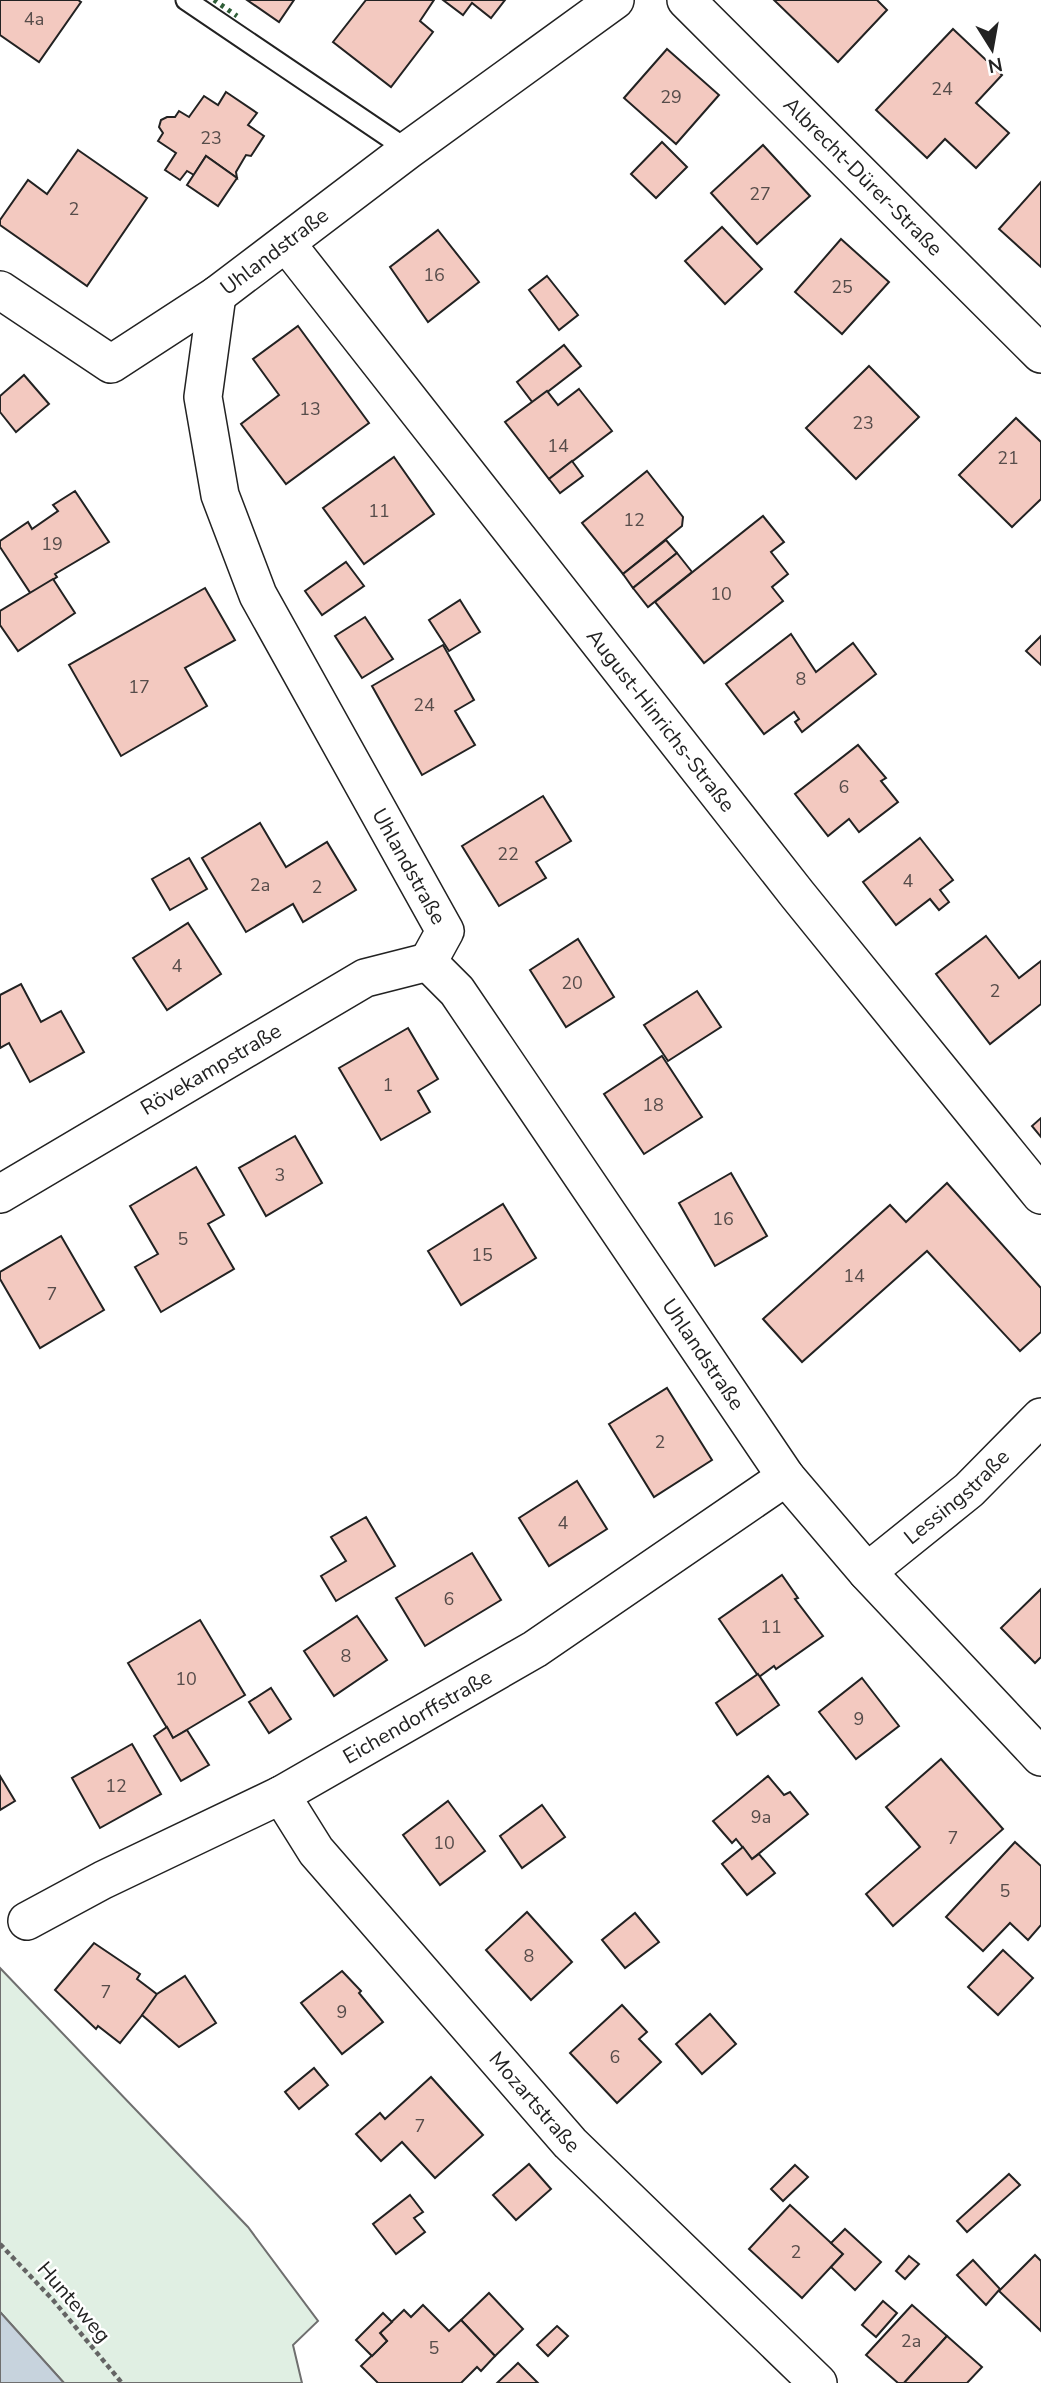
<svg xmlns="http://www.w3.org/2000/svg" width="1041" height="2383" viewBox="0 0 1041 2383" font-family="'Nunito Sans',sans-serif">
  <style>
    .green { fill: #e0efe3; stroke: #6f6f6f; stroke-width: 2 }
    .water { fill: #c7d3dd; stroke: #6f6f6f; stroke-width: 2 }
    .building { fill: #f3c9c0; stroke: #222; stroke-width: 2 }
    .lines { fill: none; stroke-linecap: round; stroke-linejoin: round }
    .service-casing { stroke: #222; stroke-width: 23 }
    .minor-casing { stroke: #222; stroke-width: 40 }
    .path { stroke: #646464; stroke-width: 4.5; stroke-dasharray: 5 3.5; stroke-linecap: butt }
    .service { stroke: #fff; stroke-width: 19 }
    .minor { stroke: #fff; stroke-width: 37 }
    .hedge { stroke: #2f5e38; stroke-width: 5; stroke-dasharray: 3.5 5; stroke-linecap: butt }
    .labels { text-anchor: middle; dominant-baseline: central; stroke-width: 5; stroke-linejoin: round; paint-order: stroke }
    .number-label { font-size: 18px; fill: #564c4a }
    .street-label { font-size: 21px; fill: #222; stroke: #fff }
  </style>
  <rect width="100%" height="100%" fill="#fff"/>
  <polygon class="green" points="0,1968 248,2227 318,2321 293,2345 302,2383 64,2383 0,2312"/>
  <polygon class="water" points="0,2312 64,2383 0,2383"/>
  <g class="building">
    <polygon points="0,0 78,0 81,2 39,62 0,35"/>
    <polygon points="247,0 294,0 279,22"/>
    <polygon points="366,0 434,0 420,21 433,32 391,87 333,42"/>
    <polygon points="443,0 505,0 491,18 472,3 463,15"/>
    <polygon points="774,0 877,0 887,10 838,62"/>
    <polygon points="953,29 1002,75 976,103 1009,133 976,168 945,139 927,158 876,110"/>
    <polygon points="667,49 719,95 676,144 624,98"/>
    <polygon points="226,92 257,113 248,125 264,136 251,156 246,155 236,172 237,178 206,156 194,175 187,171 180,180 165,170 176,153 158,141 163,133 159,127 161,120 167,117 175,117 179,111 189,117 204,96 218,105"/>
    <polygon points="662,142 687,167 656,198 631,174"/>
    <polygon points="763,145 810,196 757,244 711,193"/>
    <polygon points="78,150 147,198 87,286 0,225 0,220 28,180 47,194"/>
    <polygon points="206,156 237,178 218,206 187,185"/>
    <polygon points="1041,182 1041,267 999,229"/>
    <polygon points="722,227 762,269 725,304 685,261"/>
    <polygon points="438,230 479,282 428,322 390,267"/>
    <polygon points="841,239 889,282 842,334 795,292"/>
    <polygon points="547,276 578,315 559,330 529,290"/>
    <polygon points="298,326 369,423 286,484 241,424 279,395 253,359"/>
    <polygon points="564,345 581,366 533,403 517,382"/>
    <polygon points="869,366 919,417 856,479 806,428"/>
    <polygon points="24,375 49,404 16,432 0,412 0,396"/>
    <polygon points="579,389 612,431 549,479 505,422 547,391 558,405"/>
    <polygon points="1016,418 1041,442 1041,499 1012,527 959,475"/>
    <polygon points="394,457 434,514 364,564 323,508"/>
    <polygon points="572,461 583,476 560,493 549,479"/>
    <polygon points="647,471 683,517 682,526 623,574 582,523"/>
    <polygon points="75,491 109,542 55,574 57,577 31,594 0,547 0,541 28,522 32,529 58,511 53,505"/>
    <polygon points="763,516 784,542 771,552 788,574 772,587 783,601 704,663 655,602"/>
    <polygon points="666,540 677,553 633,588 623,574"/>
    <polygon points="677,553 692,572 648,607 633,588"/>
    <polygon points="346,562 364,586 322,615 305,591"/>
    <polygon points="53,579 75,613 18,651 0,625 0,611"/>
    <polygon points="205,588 235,640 185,668 207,706 121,756 69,665"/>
    <polygon points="460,600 480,632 449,651 429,620"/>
    <polygon points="365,617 393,659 362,678 335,636"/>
    <polygon points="791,634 816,672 853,643 876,674 802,732 795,722 799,719 794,712 764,734 726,684"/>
    <polygon points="1041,636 1041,665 1026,651"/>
    <polygon points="443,645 474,700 455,711 475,745 422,775 372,686"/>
    <polygon points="858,745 886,778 881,781 898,802 859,832 849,819 828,836 795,794"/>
    <polygon points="543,796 571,841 536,862 546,878 499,906 462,846"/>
    <polygon points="260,823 286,867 327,842 356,890 303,922 293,904 246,932 202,858"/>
    <polygon points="920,838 953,880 940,890 949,902 939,910 930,899 896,925 863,882"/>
    <polygon points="189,858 207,889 170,910 152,879"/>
    <polygon points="188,923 221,974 167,1010 133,958"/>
    <polygon points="986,936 1019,978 1041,961 1041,1004 990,1044 936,974"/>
    <polygon points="578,939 614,997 566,1027 530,970"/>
    <polygon points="21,984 41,1022 61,1011 84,1052 30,1082 9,1043 0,1048 0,995"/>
    <polygon points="697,991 721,1027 668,1061 644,1025"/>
    <polygon points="408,1028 438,1079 418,1091 430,1112 381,1140 339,1068"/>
    <polygon points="662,1056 702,1117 644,1154 604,1094"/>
    <polygon points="1041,1118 1041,1137 1032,1126"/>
    <polygon points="295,1136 322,1183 266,1216 239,1168"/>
    <polygon points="196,1167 224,1215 208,1224 234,1269 161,1312 135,1267 158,1254 130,1206"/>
    <polygon points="731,1173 767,1236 715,1266 679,1203"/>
    <polygon points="947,1183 1041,1288 1041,1332 1020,1351 927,1251 802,1362 763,1319 890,1205 906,1222"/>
    <polygon points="503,1204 536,1258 461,1305 428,1251"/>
    <polygon points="61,1236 104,1310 40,1348 0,1279 0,1272"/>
    <polygon points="667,1388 712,1460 654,1497 609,1424"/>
    <polygon points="577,1481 607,1529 549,1566 519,1518"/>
    <polygon points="366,1517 395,1566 336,1601 321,1576 346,1561 331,1537"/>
    <polygon points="472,1553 501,1600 425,1646 396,1598"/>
    <polygon points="782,1575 798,1598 795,1599 823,1636 776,1669 774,1666 759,1677 719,1619"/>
    <polygon points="1041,1589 1041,1657 1035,1663 1001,1628"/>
    <polygon points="357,1616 387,1660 334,1696 304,1651"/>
    <polygon points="200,1620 245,1695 173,1738 128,1663"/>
    <polygon points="758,1674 779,1705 737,1735 716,1703"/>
    <polygon points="862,1678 899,1726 856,1759 819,1712"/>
    <polygon points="271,1688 291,1719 269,1733 249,1702"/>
    <polygon points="167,1727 173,1738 187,1730 209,1765 181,1781 154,1736"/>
    <polygon points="132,1744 161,1794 100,1828 72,1778"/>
    <polygon points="941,1759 1003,1829 893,1926 866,1894 920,1847 886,1807"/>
    <polygon points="0,1776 15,1801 0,1810"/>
    <polygon points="768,1776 784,1795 790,1792 808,1814 752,1859 736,1839 732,1843 713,1821"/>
    <polygon points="448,1801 485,1851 440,1885 403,1835"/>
    <polygon points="542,1805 565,1837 522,1868 500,1836"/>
    <polygon points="1015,1842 1041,1866 1041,1925 1028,1940 1010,1923 983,1951 946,1917"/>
    <polygon points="743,1847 752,1859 759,1854 775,1873 747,1895 722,1864"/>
    <polygon points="527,1912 572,1962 531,2000 486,1950"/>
    <polygon points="635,1913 659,1942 625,1968 602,1940"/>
    <polygon points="94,1943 140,1974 137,1979 158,1995 120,2043 98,2026 96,2029 55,1990"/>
    <polygon points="1003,1950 1033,1978 998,2015 968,1987"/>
    <polygon points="342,1971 361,1991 359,1993 383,2022 342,2054 301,2003"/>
    <polygon points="185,1976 216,2023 179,2047 142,2015 157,1994"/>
    <polygon points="622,2005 647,2032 639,2039 661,2062 617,2103 570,2053"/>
    <polygon points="710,2014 736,2044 702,2074 676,2044"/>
    <polygon points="314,2068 328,2085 299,2109 285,2092"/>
    <polygon points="431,2077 483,2135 435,2178 402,2142 381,2161 356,2134 380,2113 385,2119"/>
    <polygon points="529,2164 551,2189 516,2220 493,2195"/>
    <polygon points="795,2165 808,2177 783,2201 771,2189"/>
    <polygon points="1009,2174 1020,2185 967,2232 957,2221"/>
    <polygon points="410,2195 423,2212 414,2218 425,2232 396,2254 373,2224"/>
    <polygon points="790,2205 843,2254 802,2298 749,2249"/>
    <polygon points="845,2229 881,2262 855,2290 831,2267 843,2254 831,2243"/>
    <polygon points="1035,2255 1041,2261 1041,2331 999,2291"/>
    <polygon points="909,2256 919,2264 905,2279 896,2271"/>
    <polygon points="973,2260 1000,2289 986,2305 957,2275"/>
    <polygon points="489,2293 523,2329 495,2356 461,2320"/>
    <polygon points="883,2301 897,2313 876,2337 862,2325"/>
    <polygon points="423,2305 449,2331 461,2320 495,2356 481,2371 477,2367 461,2383 378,2383 361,2366 387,2341 380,2333 404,2310 411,2317"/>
    <polygon points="912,2305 947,2336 904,2383 898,2383 866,2355"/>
    <polygon points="383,2313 392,2322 380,2333 387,2341 372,2356 356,2340"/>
    <polygon points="557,2326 568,2336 548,2356 537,2345"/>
    <polygon points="947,2336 982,2367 967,2383 904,2383"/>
    <polygon points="518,2363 538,2383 497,2383"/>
  </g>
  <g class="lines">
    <g class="service-casing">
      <polyline id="service" points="186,0 408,150"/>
    </g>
    <g class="minor-casing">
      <g id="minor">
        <path id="s1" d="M686,0L1041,354"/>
        <path id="s2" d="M286,243L797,894L1041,1195"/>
        <path id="s3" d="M0,290L111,364L217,295L408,150L615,0"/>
        <path id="s4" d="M217,295L203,397L220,495L258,595L445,931L428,962"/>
        <path id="s5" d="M428,962L457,991L786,1477L867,1572L1041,1757"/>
        <path id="s6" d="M0,1194L365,978L428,962"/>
        <path id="s7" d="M867,1572L969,1490L1041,1417"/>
        <path id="s8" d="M281,1795L316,1851L570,2143L818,2383"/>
        <path id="s9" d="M27,1921L103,1880L281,1795L535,1649L786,1477"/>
      </g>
    </g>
    <polyline class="path" points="0,2244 53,2300 122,2383"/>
    <use href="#service" class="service"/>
    <use href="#minor" class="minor"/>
    <polyline class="hedge" points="214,0 237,16"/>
  </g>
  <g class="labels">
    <g class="number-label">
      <text x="34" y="19">4a</text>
      <text x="942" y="89">24</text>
      <text x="671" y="97">29</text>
      <text x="211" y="138">23</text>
      <text x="760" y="194">27</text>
      <text x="74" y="209">2</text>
      <text x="434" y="275">16</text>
      <text x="842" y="287">25</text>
      <text x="310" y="409">13</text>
      <text x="863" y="423">23</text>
      <text x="558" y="446">14</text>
      <text x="1008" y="458">21</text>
      <text x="379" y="511">11</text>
      <text x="634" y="520">12</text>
      <text x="52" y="544">19</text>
      <text x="721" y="594">10</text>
      <text x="801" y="679">8</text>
      <text x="139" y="687">17</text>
      <text x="424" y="705">24</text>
      <text x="844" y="787">6</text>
      <text x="508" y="854">22</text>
      <text x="908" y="881">4</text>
      <text x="260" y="885">2a</text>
      <text x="317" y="887">2</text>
      <text x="177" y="966">4</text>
      <text x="572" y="983">20</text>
      <text x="995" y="991">2</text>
      <text x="388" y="1085">1</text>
      <text x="653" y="1105">18</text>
      <text x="280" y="1175">3</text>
      <text x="723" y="1219">16</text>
      <text x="183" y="1239">5</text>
      <text x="482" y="1255">15</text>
      <text x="854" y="1276">14</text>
      <text x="52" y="1294">7</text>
      <text x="660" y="1442">2</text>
      <text x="563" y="1523">4</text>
      <text x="449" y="1599">6</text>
      <text x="771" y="1627">11</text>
      <text x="346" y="1656">8</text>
      <text x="186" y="1679">10</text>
      <text x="859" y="1719">9</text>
      <text x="116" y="1786">12</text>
      <text x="761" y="1817">9a</text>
      <text x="953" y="1838">7</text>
      <text x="444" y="1843">10</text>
      <text x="1005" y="1891">5</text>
      <text x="529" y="1956">8</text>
      <text x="106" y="1992">7</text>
      <text x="342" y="2012">9</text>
      <text x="615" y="2057">6</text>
      <text x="420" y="2126">7</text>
      <text x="796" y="2252">2</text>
      <text x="911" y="2341">2a</text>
      <text x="434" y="2348">5</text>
    </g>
    <g class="street-label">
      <text stroke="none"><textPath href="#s1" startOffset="250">Albrecht-Dürer-Straße</textPath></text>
      <text stroke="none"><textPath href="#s3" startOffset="332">Uhlandstraße</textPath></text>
      <text stroke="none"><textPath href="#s2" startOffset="607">August-Hinrichs-Straße</textPath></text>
      <text stroke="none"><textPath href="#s4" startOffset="620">Uhlandstraße</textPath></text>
      <text stroke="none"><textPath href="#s6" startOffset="245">Rövekampstraße</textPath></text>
      <text stroke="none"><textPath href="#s5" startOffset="480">Uhlandstraße</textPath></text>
      <text stroke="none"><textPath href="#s7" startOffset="117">Lessingstraße</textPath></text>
      <text stroke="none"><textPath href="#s9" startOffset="441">Eichendorffstraße</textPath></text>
      <text stroke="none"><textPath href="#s8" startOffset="399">Mozartstraße</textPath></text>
      <text transform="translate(74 2302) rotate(49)">Hunteweg</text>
    </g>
  </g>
  <g transform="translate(992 49) rotate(169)" stroke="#ffffff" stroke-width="5" paint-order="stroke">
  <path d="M0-5L12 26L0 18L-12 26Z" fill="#222222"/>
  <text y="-10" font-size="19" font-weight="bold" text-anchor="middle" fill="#222222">N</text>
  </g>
</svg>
